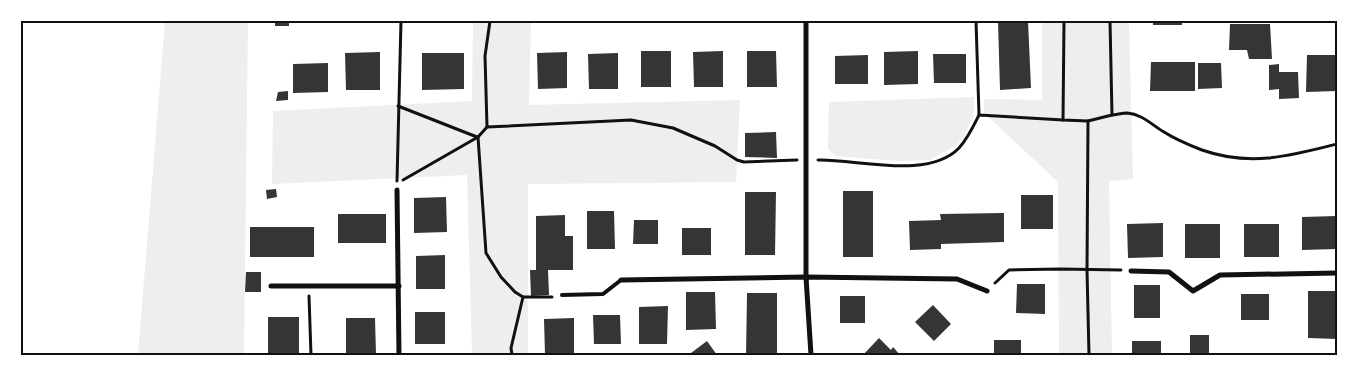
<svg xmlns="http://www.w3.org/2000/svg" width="1358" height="376" viewBox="0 0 1358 376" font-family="Arial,sans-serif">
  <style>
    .green { fill: #eee }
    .building { fill: #353535 }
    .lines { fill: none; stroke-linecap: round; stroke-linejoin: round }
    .path { stroke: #111; stroke-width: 3 }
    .service { stroke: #111; stroke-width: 4 }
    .minor { stroke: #111; stroke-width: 5 }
    .neatline { fill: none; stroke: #111; stroke-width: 2 }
  </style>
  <rect width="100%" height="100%" fill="#fff"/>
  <g class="green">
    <polygon points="165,21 248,21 244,355 138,355"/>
    <polygon points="473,21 531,21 529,105 740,100 736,182 528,184 528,355 472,355 467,175 272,184 273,111 472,101"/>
    <polygon points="1042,21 1129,21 1133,179 1109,181 1112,355 1059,355 1058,182 984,113 984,99 1042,100"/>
    <polygon points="974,97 974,114 964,137 956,146 929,160 898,161 836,156 828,149 829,102"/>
  </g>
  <g class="building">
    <rect x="275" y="21" width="14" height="5"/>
    <polygon points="998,21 1028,21 1031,88 1000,90"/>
    <rect x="1153" y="21" width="29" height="4"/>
    <polygon points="1230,24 1270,24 1272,59 1249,59 1247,50 1229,50"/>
    <rect x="641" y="51" width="30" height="36"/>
    <polygon points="723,51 723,87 694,87 693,52"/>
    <polygon points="747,51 776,51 777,87 747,87"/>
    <polygon points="918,51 918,84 884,85 884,52"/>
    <polygon points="380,52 380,90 346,90 345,53"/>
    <polygon points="567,52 567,88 538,89 537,53"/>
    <polygon points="422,53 464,53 464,89 422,90"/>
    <polygon points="618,53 618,89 589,89 588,54"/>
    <polygon points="933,54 966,54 966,83 934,83"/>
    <polygon points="868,55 868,84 835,84 835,56"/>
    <polygon points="1307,55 1337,55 1337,91 1306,92"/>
    <polygon points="1151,62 1195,62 1195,91 1150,91"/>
    <polygon points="328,63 328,92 293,93 293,64"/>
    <polygon points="1198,63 1221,63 1222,88 1198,89"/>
    <polygon points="1279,64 1279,72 1298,72 1299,98 1279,99 1279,89 1269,90 1269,65"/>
    <polygon points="288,91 288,100 276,101 278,92"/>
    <polygon points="776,132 777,158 745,157 745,133"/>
    <polygon points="276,189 277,197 267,199 266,190"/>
    <rect x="843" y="191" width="30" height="66"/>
    <polygon points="745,192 776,192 775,255 745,255"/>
    <rect x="1021" y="195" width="32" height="34"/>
    <polygon points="446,197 447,232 414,233 414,198"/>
    <polygon points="587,211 614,211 615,249 587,249"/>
    <polygon points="1004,213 1004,242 941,244 941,249 910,250 909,221 941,220 940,214"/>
    <rect x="338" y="214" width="48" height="29"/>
    <polygon points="565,215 565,236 573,236 573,270 548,270 549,295 531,296 530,270 536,270 536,216"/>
    <polygon points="1336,216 1336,249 1302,250 1302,217"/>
    <polygon points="634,220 658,220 658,244 633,244"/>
    <polygon points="1163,223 1163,257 1128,258 1127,224"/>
    <rect x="1185" y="224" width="35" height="34"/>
    <rect x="1244" y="224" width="35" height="33"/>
    <rect x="250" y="227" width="64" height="30"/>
    <rect x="682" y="228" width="29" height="27"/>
    <polygon points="445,255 445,289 416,289 416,256"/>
    <polygon points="246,272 261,272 261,292 245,292"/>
    <polygon points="1017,284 1045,284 1045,314 1016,313"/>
    <rect x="1134" y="285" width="26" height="33"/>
    <polygon points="1308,291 1337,291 1337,339 1308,338"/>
    <polygon points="686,292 715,292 716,329 686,330"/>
    <polygon points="747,293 777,293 777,355 746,355"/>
    <rect x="1241" y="294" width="28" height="26"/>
    <rect x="840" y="296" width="25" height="27"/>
    <polygon points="933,305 951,324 934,341 915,322"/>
    <polygon points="668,306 667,344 639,344 639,307"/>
    <rect x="415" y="312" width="30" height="32"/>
    <polygon points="593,315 620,315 621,344 594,344"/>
    <rect x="268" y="317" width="31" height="38"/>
    <polygon points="346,318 375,318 376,355 346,355"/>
    <polygon points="574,318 574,355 545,355 544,319"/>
    <rect x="1190" y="335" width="19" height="20"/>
    <polygon points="879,338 891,350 893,347 900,355 863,355"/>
    <rect x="994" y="340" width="27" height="15"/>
    <polygon points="707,341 717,355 692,355 691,353"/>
    <rect x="1132" y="341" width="29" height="14"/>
  </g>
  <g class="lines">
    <g class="path">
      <polyline points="976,21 979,115"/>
      <polyline points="1064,21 1063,120 1088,121 1087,270 1089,355"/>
      <polyline points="398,106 477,137"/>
      <path d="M1112,115C1116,115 1122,113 1127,113C1142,114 1152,125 1164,132C1175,139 1189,145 1202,150C1250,167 1290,156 1337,144"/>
      <polyline points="1088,121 1112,115 1110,21"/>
      <polyline points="487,127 485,56 490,21"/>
      <polyline points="478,137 486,253 501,277 515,292 523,297 511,348 512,355"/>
      <path d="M818,160C858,159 928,180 959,148C968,138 973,127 979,115L1063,120"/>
      <polyline points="403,180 478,137 487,127 631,120 673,128 715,146 737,160 744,162 797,160"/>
      <polyline points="397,181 401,21"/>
      <polyline points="995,283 1009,270 1060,269 1121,270"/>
      <polyline points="309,296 311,355"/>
      <polyline points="523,297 552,297"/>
    </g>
    <polyline class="service" points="562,295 603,294 621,280"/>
    <g class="minor">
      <polyline points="806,21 806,277 811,355"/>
      <polyline points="397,190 399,355"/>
      <polyline points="1131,271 1169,272 1193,291 1220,275 1337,273"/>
      <polyline points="621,280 806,277 957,279 987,291"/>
      <polyline points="271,286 399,286"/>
    </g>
  </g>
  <rect width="1358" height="376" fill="none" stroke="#ffffff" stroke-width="45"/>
  <rect x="22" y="22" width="1314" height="332" class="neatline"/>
</svg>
